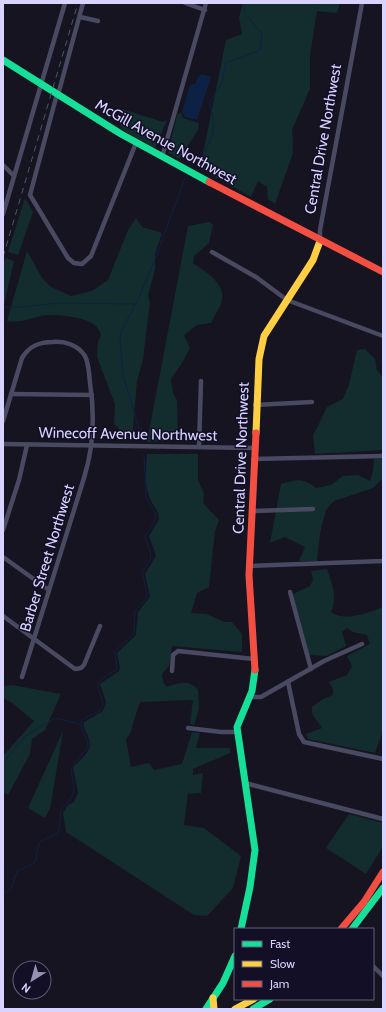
<svg xmlns="http://www.w3.org/2000/svg" width="386" height="1012" viewBox="0 0 386 1012" font-family="Cabin,sans-serif">
  <style>
    .green { fill: #132c2d }
    .water { fill: #0d2144 }
    .lines { fill: none; stroke-linecap: round; stroke-linejoin: round }
    .stream { stroke: #0d2144; stroke-width: 1 }
    .street { stroke: #4a4962; stroke-width: 4.5 }
    .fast { stroke: #16e098; stroke-width: 7 }
    .slow { stroke: #ffcf43; stroke-width: 7 }
    .jam { stroke: #f24e42; stroke-width: 7 }
    .rail { stroke: #43596b; stroke-width: 1; stroke-dasharray: 6 5; stroke-linecap: butt }
    .labels { text-anchor: middle; dominant-baseline: central; stroke-width: 3; stroke-linejoin: round; paint-order: stroke }
    .street-label { font-size: 15px; fill: #d9d4ff; stroke: #130f26 }
  </style>
  <rect width="100%" height="100%" fill="#161421"/>
  <g class="green">
    <polygon points="243,3 340,3 337,13 317,11 310,56 310,89 292,130 293,153 275,204 268,199 267,187 258,181 251,197 200,168 226,40 242,34 239,18"/>
    <polygon points="122,109 163,122 167,120 155,148 121,129 119,123"/>
    <polygon points="181,113 183,118 199,123 198,130 179,159 168,153 177,115"/>
    <polygon points="25,198 33,212 18,255 8,252"/>
    <path d="M136,218L142,227L162,233L155,254V269L148,296L150,302L143,359L137,381L132,439L127,438L114,424L115,404L97,357L98,342L101,334C99,331 98,328 96,326C87,317 53,313 41,316C28,319 20,323 7,321L27,251L42,278L51,287L71,296L92,291L108,280L128,230Z"/>
    <path d="M210,222L213,225L209,243L194,256L193,263C206,272 228,285 221,303C219,310 214,316 211,323L197,325L184,335L190,348L182,363L171,379L173,393L177,400L178,440L147,442L188,226Z"/>
    <polygon points="5,258 14,261 3,309 3,266"/>
    <polygon points="365,349 375,359 377,370 383,378 383,450 315,454 313,435 318,426 327,407 343,399 349,384 357,350"/>
    <path d="M147,454H198V480L204,494L203,503L219,520L215,531L209,587L197,593L191,613L207,614L224,622H232L242,634V652L172,646L169,666L162,674L163,682L167,687C179,683 188,679 198,690L199,709L194,725L190,724L193,700L141,702L139,704L130,734L126,739L131,767L149,763L154,770L182,764L192,732L200,733L196,748H230V753L193,769V775L203,773L201,793L188,794L184,825L204,828L241,856L233,888L207,916L194,915L66,832L63,813L68,805L74,802L78,793L73,767C84,756 95,750 87,734C85,730 83,726 84,722L103,711L106,702L100,684L119,671L120,667L117,653L136,635L138,612L150,597L145,574L156,556L149,536L159,519C159,510 153,506 150,499C144,484 146,469 147,454Z"/>
    <path d="M374,459H383V478L373,488L334,501L326,510L320,533L317,561H299L305,547L285,537L270,543L281,484C297,480 302,477 316,488L331,485L343,476L358,475L370,481L373,471Z"/>
    <path d="M327,569C332,584 338,597 331,612C344,622 369,613 383,607V730L375,753L308,739L306,734L322,728L312,714V707L323,699L333,695V689L329,682L347,675L352,666L347,656L370,644L367,635L353,632L347,628L342,632L346,646L326,656L309,655L293,594L310,586L313,580L311,571Z"/>
    <polygon points="12,685 61,694 45,730 32,739 30,754 8,795 3,792 3,756 34,721 11,702 3,698 3,686"/>
    <polygon points="63,731 50,809 45,818 28,808"/>
    <polygon points="349,814 383,823 383,849 382,848 366,874 326,848"/>
  </g>
  <polygon class="water" points="202,74 211,77 197,120 185,117 182,112 190,85 195,84 198,77"/>
  <g class="lines">
    <g class="stream">
      <path d="M192,158L205,155C206,145 212,140 213,131C214,121 211,112 210,102L222,82L226,63L259,51L262,37L261,32L244,13L245,3"/>
      <polyline points="3,307 23,307 58,303 135,304"/>
      <polyline points="143,442 123,375 120,338 122,330 138,299 154,262 185,178"/>
      <path d="M80,724C83,713 103,716 103,703C102,697 98,691 98,684L103,678L117,669L115,651L134,634L135,611L146,599L147,594L142,572L150,560L151,555L145,537L154,523L156,514L146,497L144,455"/>
      <polyline points="3,763 24,737 55,718 79,724"/>
      <polyline points="3,894 11,889 17,871 33,864 36,860 38,846 41,841 56,834 59,830 61,810 71,798 74,791 71,768 88,747 88,743 80,724"/>
    </g>
    <g class="street">
      <polyline points="185,3 205,10"/>
      <polyline points="80,17 98,21"/>
      <polyline points="57,94 30,195 68,258 74,263 82,264 91,256 136,143"/>
      <polyline points="58,95 83,3"/>
      <polyline points="162,157 206,3"/>
      <polyline points="3,165 14,176"/>
      <polyline points="3,214 65,3"/>
      <polyline points="320,241 320,230 362,3"/>
      <polyline points="212,252 256,277 287,300 383,336"/>
      <polyline points="11,394 92,395"/>
      <polyline points="255,405 312,402"/>
      <path d="M3,421L22,358C29,346 39,342 53,342C65,341 78,345 85,356C89,364 89,374 90,383C95,416 94,446 84,478L22,677"/>
      <polyline points="3,444 254,448"/>
      <polyline points="199,447 201,381"/>
      <polyline points="253,459 383,456"/>
      <polyline points="251,511 313,509"/>
      <polyline points="3,530 19,480 27,445"/>
      <polyline points="3,557 49,590"/>
      <polyline points="249,566 383,561"/>
      <polyline points="290,592 311,669"/>
      <polyline points="3,616 75,669 81,668 84,665 100,626"/>
      <polyline points="172,671 173,655 178,651 254,659"/>
      <polyline points="288,682 299,734 304,742 383,759"/>
      <polyline points="249,697 261,697 324,661 362,644"/>
      <polyline points="188,728 221,732 237,732"/>
      <polyline points="245,783 383,819"/>
      <polyline points="373,966 383,976"/>
    </g>
    <g class="fast">
      <polyline points="3,60 121,134 209,182"/>
      <polyline points="241,929 250,887 255,850 237,727 252,691 255,670"/>
      <polyline points="352,929 383,888"/>
      <polyline points="206,1009 223,983 235,956"/>
      <polyline points="253,1009 270,999"/>
    </g>
    <g class="slow">
      <polyline points="256,433 259,359 264,336 313,260 320,241"/>
      <polyline points="213,998 214,1009"/>
      <polyline points="235,1009 254,999"/>
    </g>
    <g class="jam">
      <polyline points="209,182 383,272"/>
      <polyline points="255,670 249,575 256,433"/>
      <polyline points="341,929 364,902 383,872"/>
    </g>
    <polyline class="rail" points="3,257 78,3"/>
  </g>
  <g class="labels">
    <g class="street-label">
      <text transform="translate(323 139) rotate(-80)">Central Drive Northwest</text>
      <text transform="translate(166 142) rotate(29)">McGill Avenue Northwest</text>
      <text transform="translate(128 434) rotate(1)">Winecoff Avenue Northwest</text>
      <text transform="translate(241 458) rotate(-88)">Central Drive Northwest</text>
      <text transform="translate(47 558) rotate(-73)">Barber Street Northwest</text>
    </g>
  </g>
  <rect width="386" height="1012" fill="none" stroke="#d9d4ff" stroke-width="8"/>
  <rect x="234" y="928" width="140" height="72" fill="#130f26" stroke="#625e7d"/>
  <rect x="242" y="941" width="20" height="6" fill="#16e098" stroke="#625e7d"/>
  <text x="270" y="948" font-size="12" fill="#d9d4ff">Fast</text>
  <rect x="242" y="961" width="20" height="6" fill="#ffcf43" stroke="#625e7d"/>
  <text x="270" y="968" font-size="12" fill="#d9d4ff">Slow</text>
  <rect x="242" y="981" width="20" height="6" fill="#f24e42" stroke="#625e7d"/>
  <text x="270" y="988" font-size="12" fill="#d9d4ff">Jam</text>
  <g transform="translate(32 980) rotate(217)"><circle r="19" fill="#130f26" stroke="#625e7d"/>
  <path d="M0-3L7 15L0 10L-7 15Z" fill="#9591b1"/>
  <text y="-6" font-size="11" font-weight="bold" text-anchor="middle" fill="#d9d4ff">N</text>
  </g>
</svg>
